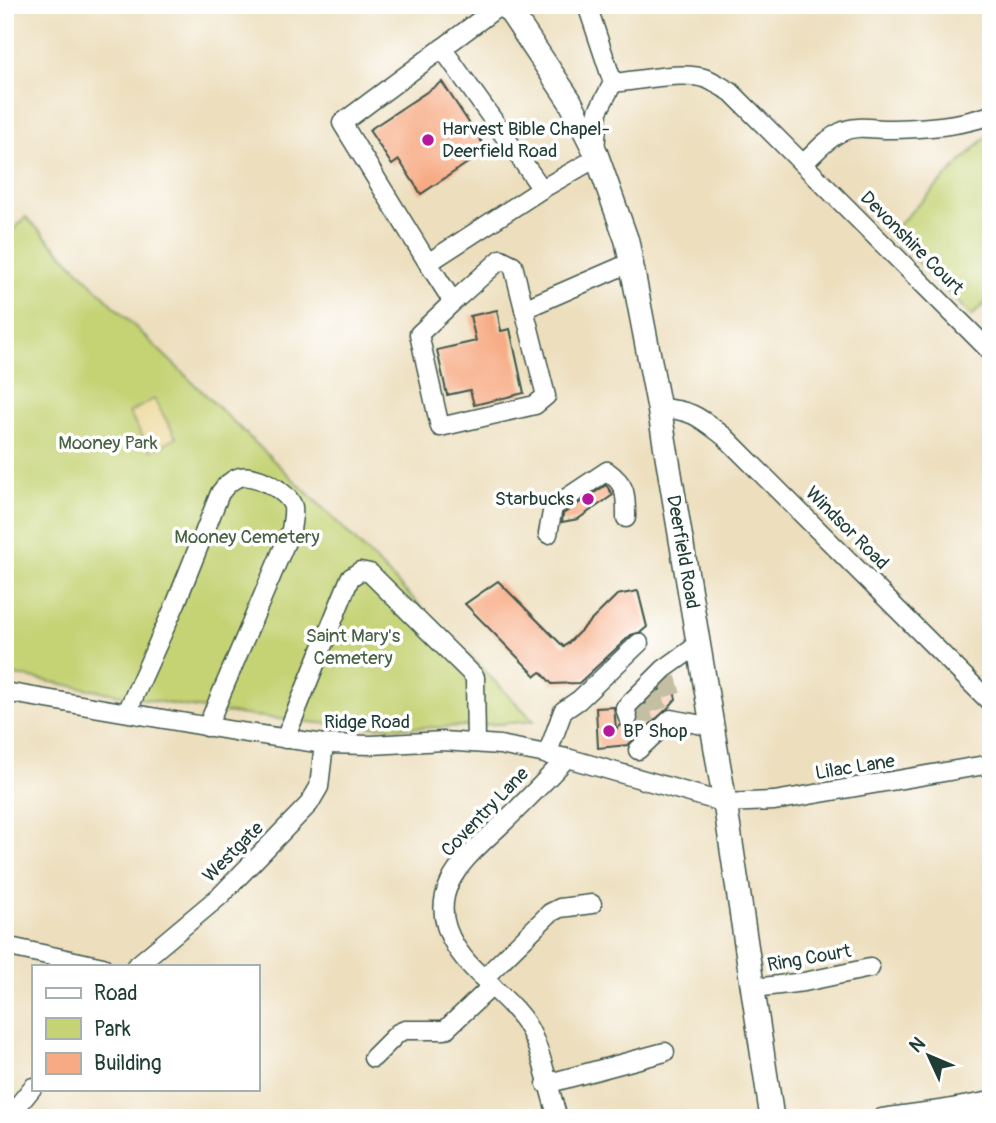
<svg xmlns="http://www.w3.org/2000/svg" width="996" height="1123" viewBox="0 0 996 1123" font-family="Pangolin,sans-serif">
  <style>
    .green { fill: #c5d375; stroke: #728854; stroke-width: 2 }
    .sand { fill: #eeda9e; stroke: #868c69; stroke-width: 2 }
    .building { fill: #f7aa83 }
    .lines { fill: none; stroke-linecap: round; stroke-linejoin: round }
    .minor-tunnel { stroke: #c4bfa2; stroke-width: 18; stroke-dasharray: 18 9; stroke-linecap: butt }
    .minor-casing { stroke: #3e5549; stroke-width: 21 }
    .major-casing { stroke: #3e5549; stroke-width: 26 }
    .minor { stroke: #fff; stroke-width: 18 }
    .major { stroke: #fff; stroke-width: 23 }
    .poi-dot { fill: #b5179e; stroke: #fff; stroke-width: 2.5 }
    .labels { text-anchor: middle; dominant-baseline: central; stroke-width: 7; stroke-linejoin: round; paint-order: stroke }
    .poi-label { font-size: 19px; fill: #1f3d34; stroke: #fff; text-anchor: start }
    .street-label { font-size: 19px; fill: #1f3d34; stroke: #fff }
    .park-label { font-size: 19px; fill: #486244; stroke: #fff }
  </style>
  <rect width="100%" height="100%" fill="#fff"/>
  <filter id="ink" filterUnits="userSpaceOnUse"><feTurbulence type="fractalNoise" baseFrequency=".0143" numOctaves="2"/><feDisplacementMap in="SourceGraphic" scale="14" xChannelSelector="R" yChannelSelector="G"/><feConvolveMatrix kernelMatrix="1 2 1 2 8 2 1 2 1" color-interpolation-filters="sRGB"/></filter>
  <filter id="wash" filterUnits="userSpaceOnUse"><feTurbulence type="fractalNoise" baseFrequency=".00686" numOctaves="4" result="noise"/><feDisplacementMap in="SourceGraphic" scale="28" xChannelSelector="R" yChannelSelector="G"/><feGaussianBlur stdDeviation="1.57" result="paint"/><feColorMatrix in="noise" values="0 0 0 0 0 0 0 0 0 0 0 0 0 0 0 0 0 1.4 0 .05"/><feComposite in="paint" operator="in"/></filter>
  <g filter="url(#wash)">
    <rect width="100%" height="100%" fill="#eddfbe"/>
    <g class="green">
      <polygon points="991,132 991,297 972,316 889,234"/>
      <path d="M26,217L126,318L328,513L534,721C485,725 435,729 385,727C257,723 131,697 5,673V238Z"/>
    </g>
    <polygon class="sand" points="154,399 176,437 151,451 129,413"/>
    <g id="blocks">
      <g class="building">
        <polygon points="442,82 487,150 421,194 399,160 392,165 369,130"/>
        <polygon points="497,310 501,331 510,329 524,393 474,405 470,390 447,395 437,350 476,341 470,316"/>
        <polygon points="606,485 613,495 578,519 562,522 563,514"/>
        <polygon points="498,581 564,647 617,595 638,591 647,627 641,632 631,635 579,683 552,684 541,672 536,676 465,604"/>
        <polygon points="671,679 676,699 668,708 628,745 598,748 596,708 614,707 616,729 620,725 625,729 632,729 639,721 638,711"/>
      </g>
    </g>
  </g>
  <g filter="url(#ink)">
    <use href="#blocks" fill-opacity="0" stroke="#3e5549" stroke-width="2"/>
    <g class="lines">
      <g class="minor-tunnel">
        <polyline points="667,678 674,702"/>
        <polyline points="653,693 660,716"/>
        <polyline points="640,706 647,729"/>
        <polyline points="628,718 635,742"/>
      </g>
      <g class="minor-casing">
        <g id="minor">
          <polyline points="587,5 613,83 598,111 595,151"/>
          <polyline points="499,6 342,123 428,263 542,189 598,157"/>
          <polyline points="442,48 542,189"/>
          <path d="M613,83C639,81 682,70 707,79C715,82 723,88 731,92L991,352"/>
          <path d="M803,164C815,153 826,139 841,132C858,124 876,130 894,129C928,128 959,126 991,115"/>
          <polyline points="428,263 453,302 419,334 440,427 535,405 546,396 513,265 501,259 453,302"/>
          <polyline points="524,309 632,262"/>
          <path d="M659,408C693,410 699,417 725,437L991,703"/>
          <path d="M548,534L553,507L607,471C627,485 626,495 626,518"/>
          <polyline points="5,692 234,731 324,744 372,745 443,741 500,745 567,758 725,803 774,801 991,764"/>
          <path d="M127,712L176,603L220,493C225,487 229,481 237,478C253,471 289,491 293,507C294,515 292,522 291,530L207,727"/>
          <polyline points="628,718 625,708 664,669 699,644"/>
          <polyline points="285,739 350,578 360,571 370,573 475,677 476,742"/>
          <polyline points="638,750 671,719 713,727"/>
          <polyline points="547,755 563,711 579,700 639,643"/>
          <polyline points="5,946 103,967"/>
          <polyline points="135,967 221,895 309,804 319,787 324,744"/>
          <polyline points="484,978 550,913 560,908 592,904"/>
          <polyline points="754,988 804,982 870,968"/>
          <polyline points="373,1058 398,1033 405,1030 445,1030 492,986"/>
          <polyline points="546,1084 665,1052"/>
          <polyline points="8,1118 33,1087"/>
          <path d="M558,1118C548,1088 542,1048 525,1022C506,994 474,976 456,947C421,892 466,858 503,823C525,802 546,780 567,758"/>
          <polyline points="882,1118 940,1110 991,1101"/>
        </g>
      </g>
      <g class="major-casing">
        <polyline id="major" points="506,5 570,101 595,151 627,241 659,408 725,803 772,1118"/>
      </g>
      <use href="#minor" class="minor"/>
      <use href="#major" class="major"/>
    </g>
  </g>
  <g class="poi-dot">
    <circle cx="428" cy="140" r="7"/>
    <circle cx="588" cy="499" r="7"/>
    <circle cx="609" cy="731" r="7"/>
  </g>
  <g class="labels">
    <g class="poi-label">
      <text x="442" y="129">Harvest Bible Chapel-<tspan x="442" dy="22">Deerfield Road</tspan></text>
      <text x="574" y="499" text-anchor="end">Starbucks</text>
      <text x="623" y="731">BP Shop</text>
    </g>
    <g class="street-label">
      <text transform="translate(912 243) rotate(45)">Devonshire Court</text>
      <text transform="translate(847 528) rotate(45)">Windsor Road</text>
      <text transform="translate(683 552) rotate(80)">Deerfield Road</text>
      <text x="367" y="722">Ridge Road</text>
      <text transform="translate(855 767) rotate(-9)">Lilac Lane</text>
      <text transform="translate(485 812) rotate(-46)">Coventry Lane</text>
      <text transform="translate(233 852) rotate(-45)">Westgate</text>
      <text transform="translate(809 958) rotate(-10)">Ring Court</text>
    </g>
    <g class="park-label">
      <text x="108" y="443">Mooney Park</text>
      <text x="247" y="537">Mooney Cemetery</text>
      <text x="353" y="636">Saint Mary's<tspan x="353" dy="22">Cemetery</tspan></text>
    </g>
  </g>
  <rect width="996" height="1123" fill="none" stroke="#fff" stroke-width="28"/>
  <rect x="32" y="965" width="228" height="126" fill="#ffffff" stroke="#a5b1ae" stroke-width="2"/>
  <rect x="46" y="988" width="35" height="10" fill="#ffffff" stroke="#a5b1ae" stroke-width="2"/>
  <text x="94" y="1000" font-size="21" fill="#1f3d34">Road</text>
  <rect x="46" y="1018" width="35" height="21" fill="#c5d375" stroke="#a5b1ae" stroke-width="2"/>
  <text x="94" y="1036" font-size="21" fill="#1f3d34">Park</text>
  <rect x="46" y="1053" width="35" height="21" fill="#f7aa83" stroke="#a5b1ae" stroke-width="2"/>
  <text x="94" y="1070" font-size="21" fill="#1f3d34">Building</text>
  <g transform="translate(929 1056) rotate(314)" stroke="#ffffff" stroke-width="5" paint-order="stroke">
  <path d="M0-5L12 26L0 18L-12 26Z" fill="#1f3d34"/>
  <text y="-10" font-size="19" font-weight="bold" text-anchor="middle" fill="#1f3d34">N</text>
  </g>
</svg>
